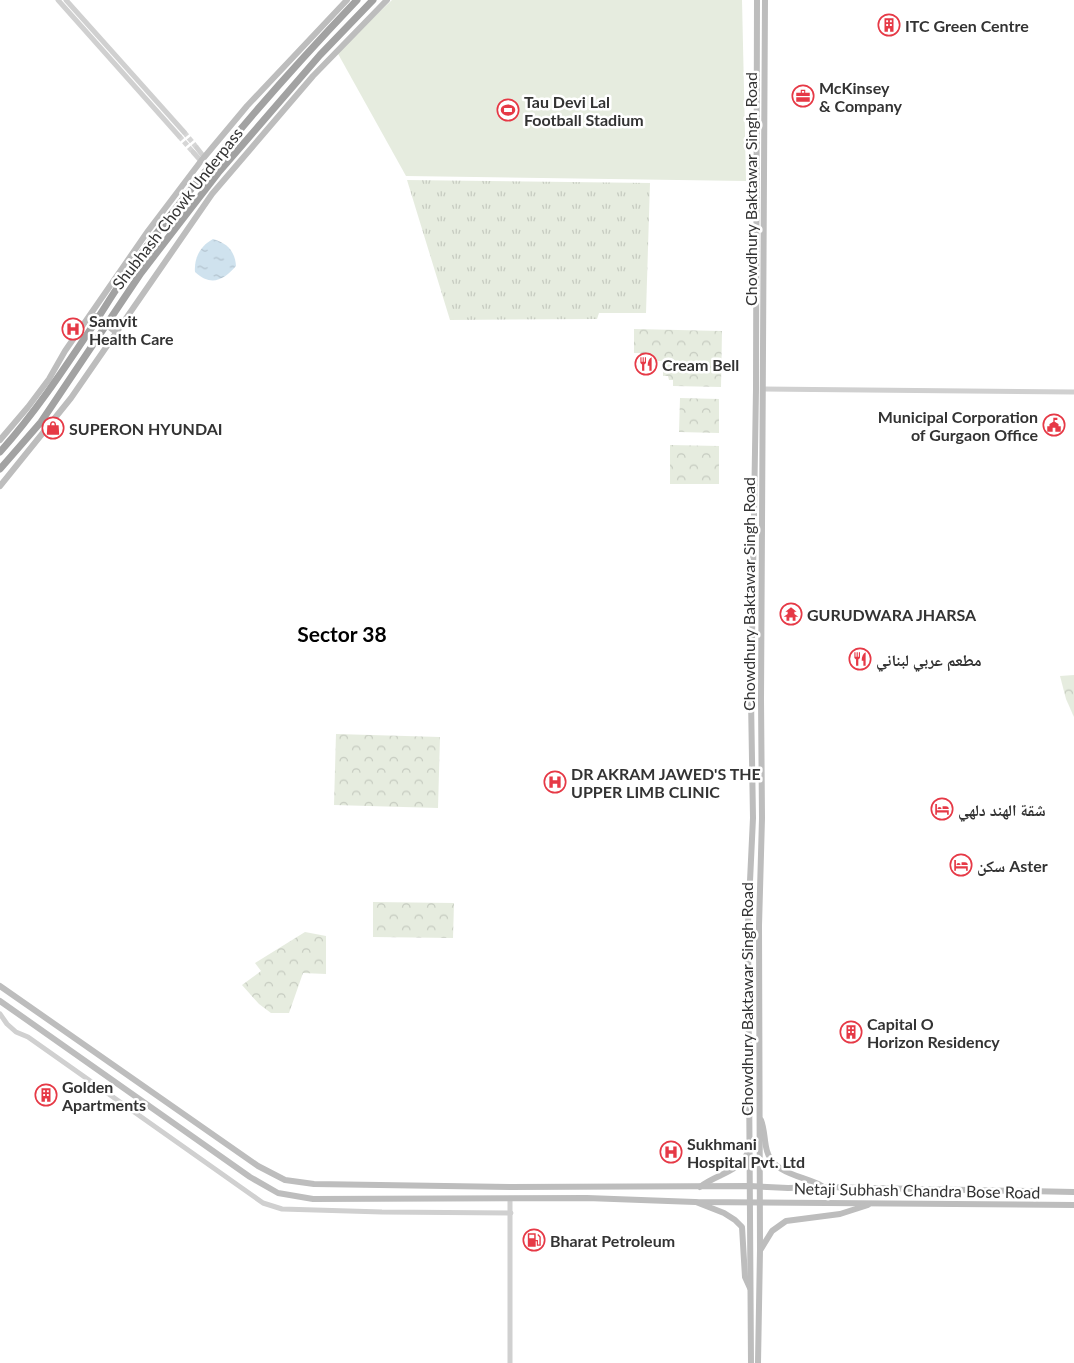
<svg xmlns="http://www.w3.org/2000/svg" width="1074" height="1363" viewBox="0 0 1074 1363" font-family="Lato,'Noto Naskh Arabic',sans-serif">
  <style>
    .grass { fill: url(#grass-tufts) }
    .forest { fill: url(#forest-crowns) }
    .garden { fill: #e6ecdf }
    .water { fill: url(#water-ripples) }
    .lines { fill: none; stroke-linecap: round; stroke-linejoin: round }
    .tertiary-tunnel { stroke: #d6d6d6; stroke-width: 5; stroke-dasharray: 5 2.5; stroke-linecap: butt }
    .tertiary { stroke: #d0d0d0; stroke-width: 5 }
    .secondary { stroke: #bdbdbd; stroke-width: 6 }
    .trunk { stroke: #a2a2a2; stroke-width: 7 }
    .labels { text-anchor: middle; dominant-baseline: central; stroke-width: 5; stroke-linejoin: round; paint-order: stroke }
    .poi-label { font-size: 16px; font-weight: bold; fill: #333; stroke: #fff; text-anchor: start }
    .street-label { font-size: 16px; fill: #333; stroke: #fff }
    .district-label { font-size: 21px; font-weight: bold; fill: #000; stroke: #fff }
  </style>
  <defs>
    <pattern id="grass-tufts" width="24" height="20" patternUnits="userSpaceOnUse" patternTransform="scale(1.25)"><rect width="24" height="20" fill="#e6ecdf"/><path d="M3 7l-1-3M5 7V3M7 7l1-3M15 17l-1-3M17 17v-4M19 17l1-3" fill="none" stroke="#c6cbc0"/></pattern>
    <pattern id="forest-crowns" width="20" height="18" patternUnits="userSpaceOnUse" patternTransform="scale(1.25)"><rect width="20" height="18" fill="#e6ecdf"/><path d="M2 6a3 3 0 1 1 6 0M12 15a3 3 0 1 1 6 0" fill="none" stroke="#c6cbc0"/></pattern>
    <pattern id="water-ripples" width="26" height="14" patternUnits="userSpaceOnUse" patternTransform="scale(1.25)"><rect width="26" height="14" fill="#cfe2ee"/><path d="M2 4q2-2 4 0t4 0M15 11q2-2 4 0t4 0" fill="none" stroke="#b2c2cd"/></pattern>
  </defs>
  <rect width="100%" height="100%" fill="#fff"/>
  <polygon class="grass" points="407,180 650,183 646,313 599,313 597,319 450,320"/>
  <g class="forest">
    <polygon points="634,329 722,331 721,387 673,386 673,380 669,380 668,376 663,376 663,361 640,361 640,353 634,353"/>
    <polygon points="680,398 719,399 719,433 679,432"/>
    <polygon points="670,445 719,446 719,484 670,484"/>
    <polygon points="1074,675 1074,717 1066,699 1060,676"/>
    <polygon points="336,734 440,737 438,808 334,805"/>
    <polygon points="373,902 454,903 453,938 373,937"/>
    <polygon points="305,932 326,936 326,974 303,973 289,1013 271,1013 259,1004 242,985 261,971 255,963"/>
  </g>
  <polygon class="garden" points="392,0 742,0 746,181 406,176 337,52"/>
  <path class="water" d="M213,239C227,243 235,251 236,266C224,280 211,287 195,272C194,258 200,246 213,239Z"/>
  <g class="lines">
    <g class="tertiary-tunnel">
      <polyline points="184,132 197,148"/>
      <polyline points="179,136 193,152"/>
    </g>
    <g class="tertiary">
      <polyline points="58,0 179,136"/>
      <polyline points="66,0 184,132"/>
      <polyline points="197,148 204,157"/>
      <polyline points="193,152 201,161"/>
      <polyline points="763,389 1074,392"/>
      <polyline points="0,1014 7,1024 16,1032 28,1037 263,1203 282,1209 382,1212 511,1213"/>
      <polyline points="510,1363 510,1199"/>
    </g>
    <g class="secondary">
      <polyline points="95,316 116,332"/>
      <polyline points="0,440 28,407 49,379 65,351 148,231 201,161 247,106 347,0"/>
      <polyline points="0,486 71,398 212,194 313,76 387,0"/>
      <polyline points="0,986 258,1166 285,1180 314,1184 510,1187 750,1186 788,1188 823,1187 1074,1192"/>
      <polyline points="0,1001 250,1177 278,1193 313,1199 587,1198 695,1202 1074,1205"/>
      <path d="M761,1120C765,1130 764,1141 767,1151C773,1174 804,1176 822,1186"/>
      <path d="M700,1187C718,1173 737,1174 748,1152"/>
      <polyline points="696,1202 724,1213 735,1220 742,1227 745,1277 750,1288"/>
      <polyline points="761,1249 772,1231 786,1221 840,1214 868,1205"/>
      <polyline points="751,1363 748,923 753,818 751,699 756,389 757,0"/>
      <polyline points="758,1363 760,1250 759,926 762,818 761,699 765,0"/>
    </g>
    <g class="trunk">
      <path d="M0,452C34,414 62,372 90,330C104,309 117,287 132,266C201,172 277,84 357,0"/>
      <polyline points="0,469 41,422 141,273 218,173 320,55 373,0"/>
    </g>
  </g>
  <defs>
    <g id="building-ring" transform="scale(1.125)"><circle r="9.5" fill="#fff" stroke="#e63946" stroke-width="1.5"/><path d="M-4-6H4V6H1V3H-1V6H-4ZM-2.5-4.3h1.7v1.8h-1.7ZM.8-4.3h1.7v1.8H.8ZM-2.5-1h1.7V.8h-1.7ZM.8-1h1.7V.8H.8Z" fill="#e63946"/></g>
    <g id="office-ring" transform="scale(1.125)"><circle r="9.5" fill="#fff" stroke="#e63946" stroke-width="1.5"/><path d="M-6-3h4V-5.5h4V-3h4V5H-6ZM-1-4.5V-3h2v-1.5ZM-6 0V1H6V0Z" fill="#e63946"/></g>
    <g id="stadium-ring" transform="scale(1.125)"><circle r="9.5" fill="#fff" stroke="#e63946" stroke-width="1.5"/><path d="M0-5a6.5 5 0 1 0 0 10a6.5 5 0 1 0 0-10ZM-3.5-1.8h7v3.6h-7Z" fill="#e63946"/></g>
    <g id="hospital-ring" transform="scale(1.125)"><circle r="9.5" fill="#fff" stroke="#e63946" stroke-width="1.5"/><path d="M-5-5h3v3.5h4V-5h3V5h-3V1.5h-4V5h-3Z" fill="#e63946"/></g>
    <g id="restaurant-ring" transform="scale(1.125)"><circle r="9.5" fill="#fff" stroke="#e63946" stroke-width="1.5"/><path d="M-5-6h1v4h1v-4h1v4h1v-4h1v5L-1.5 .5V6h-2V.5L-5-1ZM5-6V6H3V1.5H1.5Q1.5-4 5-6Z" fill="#e63946"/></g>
    <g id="civic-ring" transform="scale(1.125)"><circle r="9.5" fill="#fff" stroke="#e63946" stroke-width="1.5"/><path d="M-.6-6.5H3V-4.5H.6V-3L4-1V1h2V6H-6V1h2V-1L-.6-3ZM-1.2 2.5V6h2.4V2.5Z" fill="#e63946"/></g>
    <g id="shop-ring" transform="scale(1.125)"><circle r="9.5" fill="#fff" stroke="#e63946" stroke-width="1.5"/><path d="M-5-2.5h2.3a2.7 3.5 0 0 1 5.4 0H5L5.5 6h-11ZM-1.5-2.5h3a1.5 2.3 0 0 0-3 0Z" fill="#e63946"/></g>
    <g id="temple-ring" transform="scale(1.125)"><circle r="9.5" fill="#fff" stroke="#e63946" stroke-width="1.5"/><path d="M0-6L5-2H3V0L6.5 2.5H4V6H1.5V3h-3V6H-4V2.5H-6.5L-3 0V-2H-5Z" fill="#e63946"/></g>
    <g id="hotel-ring" transform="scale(1.125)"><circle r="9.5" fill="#fff" stroke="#e63946" stroke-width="1.5"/><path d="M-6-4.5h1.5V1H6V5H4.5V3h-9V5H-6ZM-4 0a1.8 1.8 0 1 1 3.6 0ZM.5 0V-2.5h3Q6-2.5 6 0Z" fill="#e63946"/></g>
    <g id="fuel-ring" transform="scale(1.125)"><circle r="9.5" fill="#fff" stroke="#e63946" stroke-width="1.5"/><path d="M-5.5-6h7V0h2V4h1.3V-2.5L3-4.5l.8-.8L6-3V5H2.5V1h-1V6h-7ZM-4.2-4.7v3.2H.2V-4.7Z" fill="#e63946"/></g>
  </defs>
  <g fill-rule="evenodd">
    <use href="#building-ring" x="889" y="25"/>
    <use href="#office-ring" x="803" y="96"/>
    <use href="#stadium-ring" x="508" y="110"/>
    <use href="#hospital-ring" x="73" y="329"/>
    <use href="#restaurant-ring" x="646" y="364"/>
    <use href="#civic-ring" x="1054" y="425"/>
    <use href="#shop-ring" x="53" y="428"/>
    <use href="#temple-ring" x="791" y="614"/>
    <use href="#restaurant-ring" x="860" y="659"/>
    <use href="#hospital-ring" x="555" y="782"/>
    <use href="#hotel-ring" x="942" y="809"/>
    <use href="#hotel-ring" x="961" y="865"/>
    <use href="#building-ring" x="851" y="1032"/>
    <use href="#building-ring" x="46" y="1095"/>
    <use href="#hospital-ring" x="671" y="1152"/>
    <use href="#fuel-ring" x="534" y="1240"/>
  </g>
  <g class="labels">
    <g class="poi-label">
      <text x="905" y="25">ITC Green Centre</text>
      <text x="819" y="87">McKinsey<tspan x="819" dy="18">&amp; Company</tspan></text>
      <text x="524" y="101">Tau Devi Lal<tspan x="524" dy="18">Football Stadium</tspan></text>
      <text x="89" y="320">Samvit<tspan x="89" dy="18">Health Care</tspan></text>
      <text x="662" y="364">Cream Bell</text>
      <text x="1038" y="416" text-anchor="end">Municipal Corporation<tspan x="1038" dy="18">of Gurgaon Office</tspan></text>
      <text x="69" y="428">SUPERON HYUNDAI</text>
      <text x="807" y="614">GURUDWARA JHARSA</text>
      <text x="876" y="659">مطعم عربي لبناني</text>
      <text x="571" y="773">DR AKRAM JAWED'S THE<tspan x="571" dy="18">UPPER LIMB CLINIC</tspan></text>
      <text x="958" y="809">شقة الهند دلهي</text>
      <text x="977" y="865">سكن Aster</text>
      <text x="867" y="1023">Capital O<tspan x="867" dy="18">Horizon Residency</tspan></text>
      <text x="62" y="1086">Golden<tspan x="62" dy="18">Apartments</tspan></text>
      <text x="687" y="1143">Sukhmani<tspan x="687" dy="18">Hospital Pvt. Ltd</tspan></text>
      <text x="550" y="1240">Bharat Petroleum</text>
    </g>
    <g class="street-label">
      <text transform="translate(750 189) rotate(-90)">Chowdhury Baktawar Singh Road</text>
      <text transform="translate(177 208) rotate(-52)">Shubhash Chowk Underpass</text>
      <text transform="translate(748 594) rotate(-90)">Chowdhury Baktawar Singh Road</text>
      <text transform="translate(746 999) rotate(-90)">Chowdhury Baktawar Singh Road</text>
      <text transform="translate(917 1190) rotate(1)">Netaji Subhash Chandra Bose Road</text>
    </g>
    <g class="district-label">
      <text x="342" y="633">Sector 38</text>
    </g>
  </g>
</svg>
